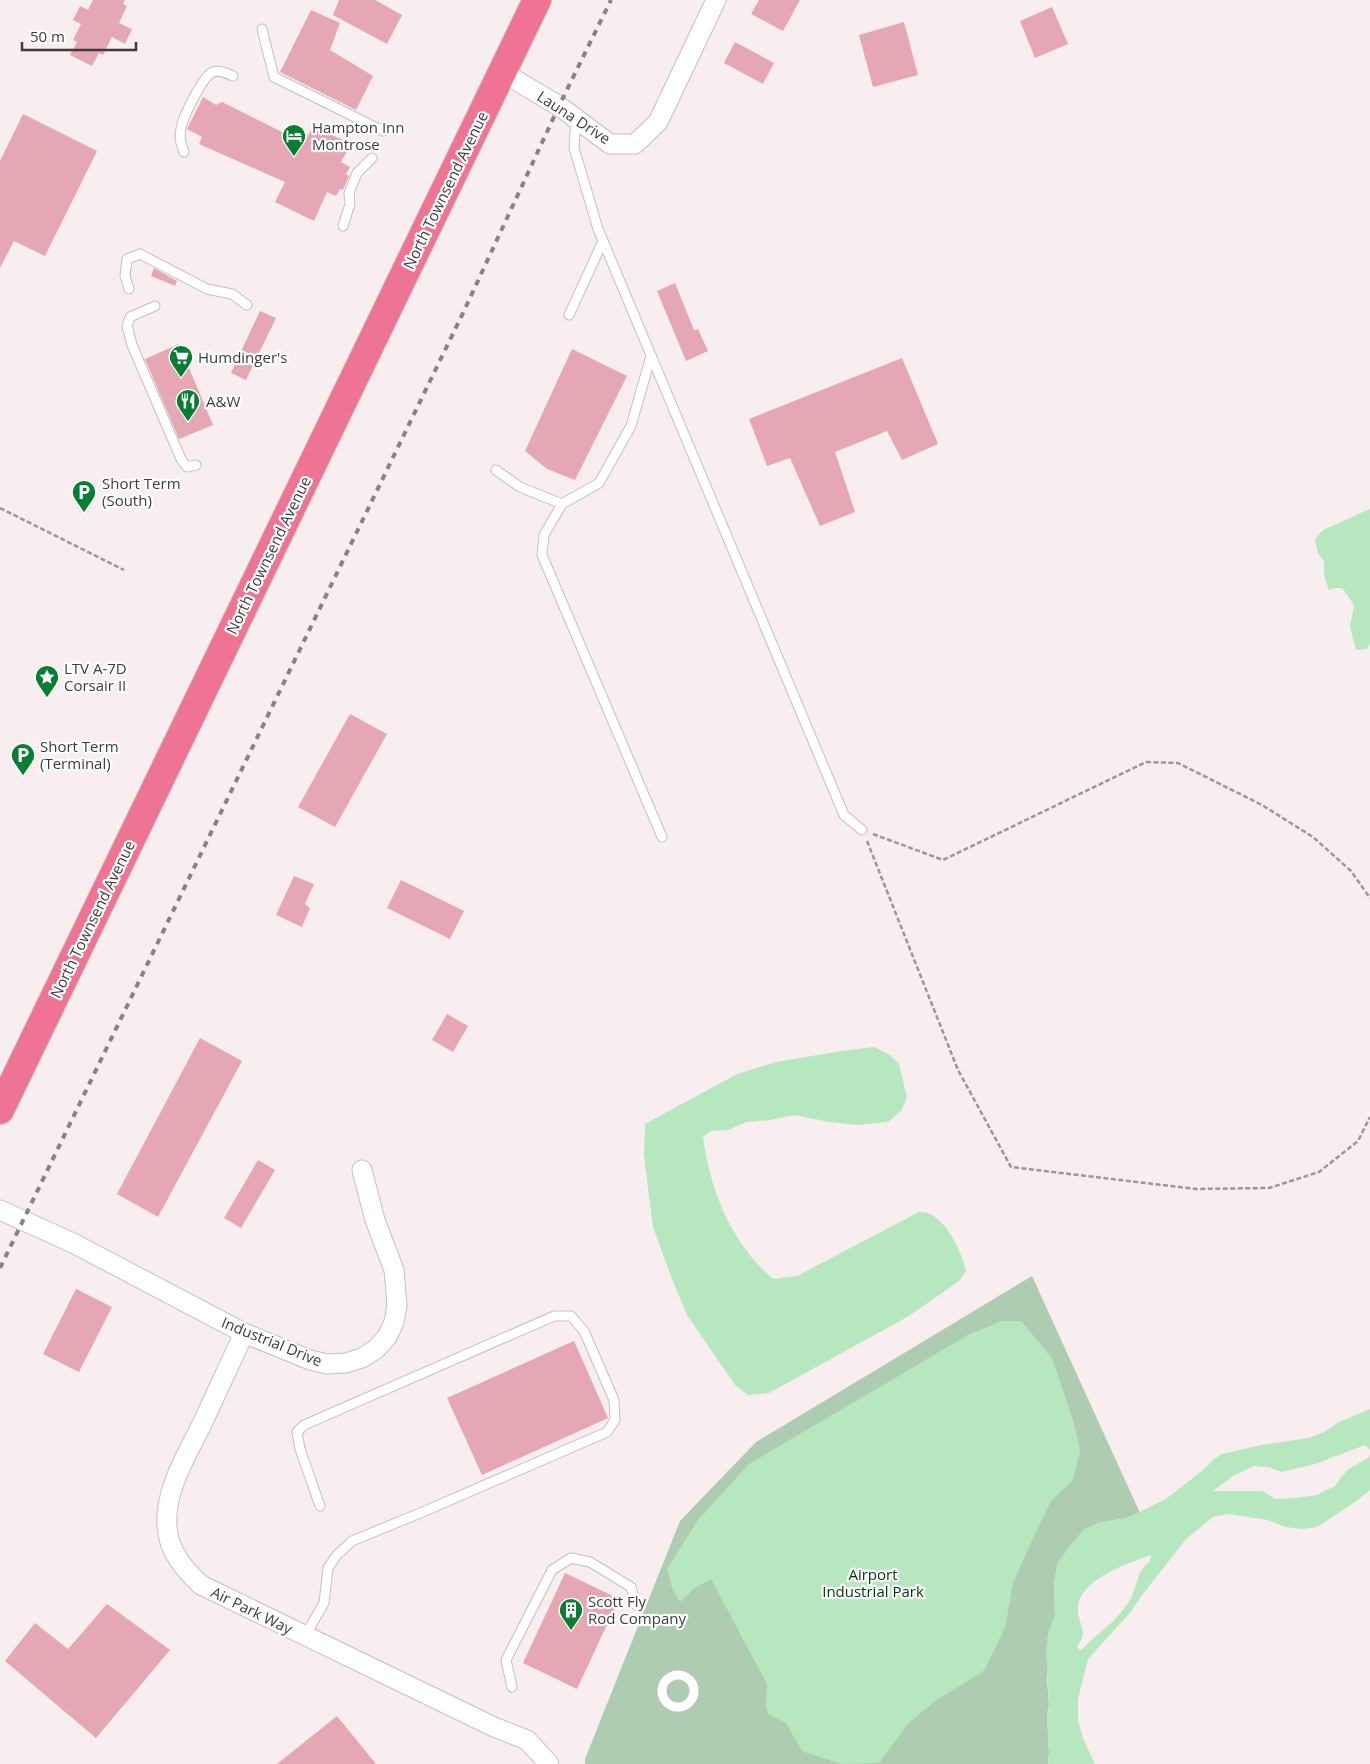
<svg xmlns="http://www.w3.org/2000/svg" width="1370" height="1764" viewBox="0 0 1370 1764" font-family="'Open Sans',sans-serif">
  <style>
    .green { fill: #adccb1 }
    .water { fill: #b7e7be; fill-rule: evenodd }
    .building { fill: #e5a7b3 }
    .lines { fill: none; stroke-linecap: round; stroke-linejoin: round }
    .lane-casing { stroke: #c8bec0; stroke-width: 11 }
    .street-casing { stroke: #c8bec0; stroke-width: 21 }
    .highway-casing { stroke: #cdcccc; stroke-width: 30 }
    .path { stroke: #9d9697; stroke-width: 2.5; stroke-dasharray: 5 2.5; stroke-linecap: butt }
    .lane { stroke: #fff; stroke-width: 9 }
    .street { stroke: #fff; stroke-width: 19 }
    .highway { stroke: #ef7493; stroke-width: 28 }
    .rail { stroke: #898284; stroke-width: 4; stroke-dasharray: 6 6; stroke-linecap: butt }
    .labels { text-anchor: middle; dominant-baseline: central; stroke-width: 4.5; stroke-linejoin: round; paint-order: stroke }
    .street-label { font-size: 15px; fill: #3f3b3c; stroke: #fff }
    .poi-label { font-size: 15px; fill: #3f3b3c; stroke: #fff; text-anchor: start }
    .park-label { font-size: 15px; fill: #00340f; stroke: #fff }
  </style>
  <rect width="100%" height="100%" fill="#f8edef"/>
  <polygon class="green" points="1032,1276 1140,1513 1126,1518 1098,1523 1054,1581 1055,1617 1048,1633 1047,1680 1049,1704 1047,1716 1049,1753 1048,1764 585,1764 585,1759 680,1521 756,1442"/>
  <g class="water">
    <polygon points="1370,509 1370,643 1367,649 1356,650 1350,627 1354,605 1342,588 1334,588 1329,590 1324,575 1324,562 1318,553 1315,539 1323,530"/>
    <path d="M874,1047L890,1055L899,1064L907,1097L901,1111L888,1122L857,1125L829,1122L795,1115L770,1120L746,1122L728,1130L711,1131L703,1137C710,1190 731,1243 773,1279L797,1276L919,1212C922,1212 927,1212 930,1214C949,1224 961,1251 966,1271L959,1281L909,1316L769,1393L748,1395L735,1385L687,1315L672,1279L653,1227L644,1156L645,1124L737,1074L776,1062L841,1051Z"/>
    <polygon points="1002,1321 1021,1321 1052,1358 1074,1423 1080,1451 1073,1480 1051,1501 1034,1536 1013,1583 1005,1628 984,1671 935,1701 907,1725 879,1763 841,1764 802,1751 786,1723 768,1714 766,1706 767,1684 711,1579 695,1588 680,1602 672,1588 667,1569 698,1520 749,1464 968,1335"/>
    <path d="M1370,1409V1450L1365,1445L1315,1464L1282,1472L1268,1467L1254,1466L1233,1476L1213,1491H1263L1275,1499L1296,1498L1317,1495L1335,1486L1342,1476L1350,1468L1368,1458L1370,1455V1490L1355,1502L1317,1527L1303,1529L1285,1527L1268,1520L1228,1514L1213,1517L1186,1539L1143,1594L1129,1614L1088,1659L1078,1699V1720L1083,1738L1095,1764H1048L1049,1753L1047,1716L1049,1704L1046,1652L1048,1633L1055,1617L1054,1581L1057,1564L1067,1549L1084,1529L1098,1523L1127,1518L1166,1499L1203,1470L1213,1460L1222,1454L1261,1445L1309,1438L1324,1432L1337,1423ZM1151,1555C1151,1563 1145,1564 1141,1571C1136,1581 1135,1593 1128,1603C1116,1622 1096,1635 1081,1650L1078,1649L1077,1647C1089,1630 1079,1627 1078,1611C1075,1581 1128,1563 1151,1555Z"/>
  </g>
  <g class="building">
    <polygon points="93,0 125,0 123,4 127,6 119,23 132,29 125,44 112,37 103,55 99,53 92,66 70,55 77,42 73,40 81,24 73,20 80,6 88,10"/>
    <polygon points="339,0 375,0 402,15 387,44 333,15"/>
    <polygon points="759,0 800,0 783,31 751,14"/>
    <polygon points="1052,7 1068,44 1035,58 1020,21"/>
    <polygon points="311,10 340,23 330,50 373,76 356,110 280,72"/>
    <polygon points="904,22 918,75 873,87 859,35"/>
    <polygon points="735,42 774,63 763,84 724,63"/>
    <polygon points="203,97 216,105 222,102 304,143 313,126 351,144 341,162 350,167 346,174 349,176 343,190 340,189 336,196 327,192 314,221 275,202 285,182 199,144 202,137 187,129"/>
    <polygon points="23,114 97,151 45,256 14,241 0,268 0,161"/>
    <polygon points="154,268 177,281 175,286 151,276"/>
    <polygon points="675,283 694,330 698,329 708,351 686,361 657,291"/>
    <polygon points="260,311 276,318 246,380 231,373"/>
    <polygon points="179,344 213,425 179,439 145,359"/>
    <polygon points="572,349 627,376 575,480 547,469 525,451"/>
    <polygon points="902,358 938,444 902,460 887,431 835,452 855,512 820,526 790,458 767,466 749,419"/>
    <polygon points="350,714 387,734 335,827 298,807"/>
    <polygon points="294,876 314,884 305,904 310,908 302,927 276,915"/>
    <polygon points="401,880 464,911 450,939 387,908"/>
    <polygon points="447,1014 468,1026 453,1052 432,1040"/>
    <polygon points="200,1038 242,1061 158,1217 117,1194"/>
    <polygon points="258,1160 275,1170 241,1228 224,1218"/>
    <polygon points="76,1289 112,1307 79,1372 43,1354"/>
    <polygon points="574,1341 608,1418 482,1475 447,1398"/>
    <polygon points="565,1573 619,1599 577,1689 523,1663"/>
    <polygon points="107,1604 170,1650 96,1738 5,1661 35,1623 68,1649"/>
    <polygon points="337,1716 376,1764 277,1764"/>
  </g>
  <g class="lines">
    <g class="lane-casing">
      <g id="lane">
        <polyline points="262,29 274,77 383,131"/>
        <polyline points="576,118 574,148 598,229 844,815 862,830"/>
        <path d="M184,152C181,144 179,138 181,129C182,118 202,79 211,73C218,69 226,73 233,76"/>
        <polyline points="343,226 350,204 349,193 357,173 372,158"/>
        <polyline points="129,289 125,276 127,259 140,254 207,289 232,294 247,305"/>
        <polyline points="155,306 130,317 127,326 132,345 181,459 187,467 196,465"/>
        <polyline points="569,315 603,241"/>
        <polyline points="651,356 631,426 599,483 562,504 544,535 542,555 662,837"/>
        <polyline points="496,470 520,487 562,504"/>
        <polyline points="305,1636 324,1603 328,1568 337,1555 352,1541 425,1511 607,1432 615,1420 614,1400 584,1331 571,1316 554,1316 304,1425 297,1432 300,1449 320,1506"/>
        <circle cx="678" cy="1691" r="16"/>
        <polyline points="512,1687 506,1660 552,1570 571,1558 590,1562 631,1587 636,1605"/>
      </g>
    </g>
    <g class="street-casing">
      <g id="street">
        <polyline points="502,72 559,106 610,144 635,144 658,122 716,0"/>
        <polyline points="0,1210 73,1243 244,1333 310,1360 327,1364 346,1363 362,1358 376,1349 387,1337 394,1322 397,1306 394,1270 375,1220 362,1170"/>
        <path d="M244,1333C231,1362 217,1391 204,1420C188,1453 164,1490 167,1527C169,1552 184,1569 201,1585L494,1727L527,1740L549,1764"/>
      </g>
    </g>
    <g class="highway-casing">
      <polyline id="highway" points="0,1110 537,0"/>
    </g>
    <g class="path">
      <polyline points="0,508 124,570"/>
      <polyline points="873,834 943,860 1146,762 1178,763 1262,805 1313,837 1351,871 1370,898"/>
      <polyline points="867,841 958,1070 1011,1167 1196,1189 1269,1188 1319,1172 1358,1141 1370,1117"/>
    </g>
    <use href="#lane" class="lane"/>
    <use href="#street" class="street"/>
    <use href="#highway" class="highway"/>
    <polyline class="rail" points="0,1268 463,313 559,106 611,0"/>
  </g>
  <defs>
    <g id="hotel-pin" transform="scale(1.25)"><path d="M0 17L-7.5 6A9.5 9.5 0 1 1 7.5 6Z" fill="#087d33" stroke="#fff"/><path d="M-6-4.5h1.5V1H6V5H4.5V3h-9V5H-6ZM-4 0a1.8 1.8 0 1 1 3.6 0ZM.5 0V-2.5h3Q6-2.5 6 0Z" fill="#fff"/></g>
    <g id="supermarket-pin" transform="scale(1.25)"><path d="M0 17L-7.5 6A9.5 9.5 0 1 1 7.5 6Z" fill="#087d33" stroke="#fff"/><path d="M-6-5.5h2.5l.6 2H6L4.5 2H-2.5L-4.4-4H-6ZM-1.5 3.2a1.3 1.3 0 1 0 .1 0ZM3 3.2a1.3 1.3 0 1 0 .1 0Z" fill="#fff"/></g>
    <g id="restaurant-pin" transform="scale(1.25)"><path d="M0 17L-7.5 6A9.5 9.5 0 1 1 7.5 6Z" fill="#087d33" stroke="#fff"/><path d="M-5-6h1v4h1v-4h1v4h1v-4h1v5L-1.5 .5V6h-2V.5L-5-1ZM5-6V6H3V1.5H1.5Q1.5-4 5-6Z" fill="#fff"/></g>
    <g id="parking-pin" transform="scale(1.25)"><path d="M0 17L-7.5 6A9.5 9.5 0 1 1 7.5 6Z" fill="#087d33" stroke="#fff"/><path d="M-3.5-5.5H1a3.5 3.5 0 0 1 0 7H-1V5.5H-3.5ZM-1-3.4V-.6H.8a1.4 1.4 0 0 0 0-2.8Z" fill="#fff"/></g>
    <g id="sight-pin" transform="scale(1.25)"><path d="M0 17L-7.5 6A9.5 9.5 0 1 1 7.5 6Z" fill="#087d33" stroke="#fff"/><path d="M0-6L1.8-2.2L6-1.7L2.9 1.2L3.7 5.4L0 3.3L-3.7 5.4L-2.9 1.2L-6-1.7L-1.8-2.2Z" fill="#fff"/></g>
    <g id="building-pin" transform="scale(1.25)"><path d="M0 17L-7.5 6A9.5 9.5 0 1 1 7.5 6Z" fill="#087d33" stroke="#fff"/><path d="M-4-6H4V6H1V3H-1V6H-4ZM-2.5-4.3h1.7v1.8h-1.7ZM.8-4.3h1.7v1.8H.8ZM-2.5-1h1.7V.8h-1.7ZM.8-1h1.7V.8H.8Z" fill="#fff"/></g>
  </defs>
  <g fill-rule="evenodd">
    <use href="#hotel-pin" x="294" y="136"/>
    <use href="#supermarket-pin" x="181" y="357"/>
    <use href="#restaurant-pin" x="188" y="401"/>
    <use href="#parking-pin" x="84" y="492"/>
    <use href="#sight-pin" x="47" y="677"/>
    <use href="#parking-pin" x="23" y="755"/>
    <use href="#building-pin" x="571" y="1610"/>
  </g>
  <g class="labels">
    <g class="street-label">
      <text transform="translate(574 117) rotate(33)">Launa Drive</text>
      <text transform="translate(445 190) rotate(-64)">North Townsend Avenue</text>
      <text transform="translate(268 555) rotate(-64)">North Townsend Avenue</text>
      <text transform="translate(92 919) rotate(-64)">North Townsend Avenue</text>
      <text transform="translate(272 1341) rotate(22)">Industrial Drive</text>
      <text transform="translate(252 1610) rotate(26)">Air Park Way</text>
    </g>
    <g class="poi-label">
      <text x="312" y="127">Hampton Inn<tspan x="312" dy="17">Montrose</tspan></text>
      <text x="198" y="357">Humdinger's</text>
      <text x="206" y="401">A&amp;W</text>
      <text x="102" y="483">Short Term<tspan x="102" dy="17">(South)</tspan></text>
      <text x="64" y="668">LTV A-7D<tspan x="64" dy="17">Corsair II</tspan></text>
      <text x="40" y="746">Short Term<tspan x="40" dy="17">(Terminal)</tspan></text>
      <text x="588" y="1601">Scott Fly<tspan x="588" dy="17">Rod Company</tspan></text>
    </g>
    <g class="park-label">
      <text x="873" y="1574">Airport<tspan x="873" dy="17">Industrial Park</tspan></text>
    </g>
  </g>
  <path d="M22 42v8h114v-8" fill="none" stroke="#3f3b3c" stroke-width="2.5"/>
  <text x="30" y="42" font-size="15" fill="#3f3b3c" stroke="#ffffff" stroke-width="4" paint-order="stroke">50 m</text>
</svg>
